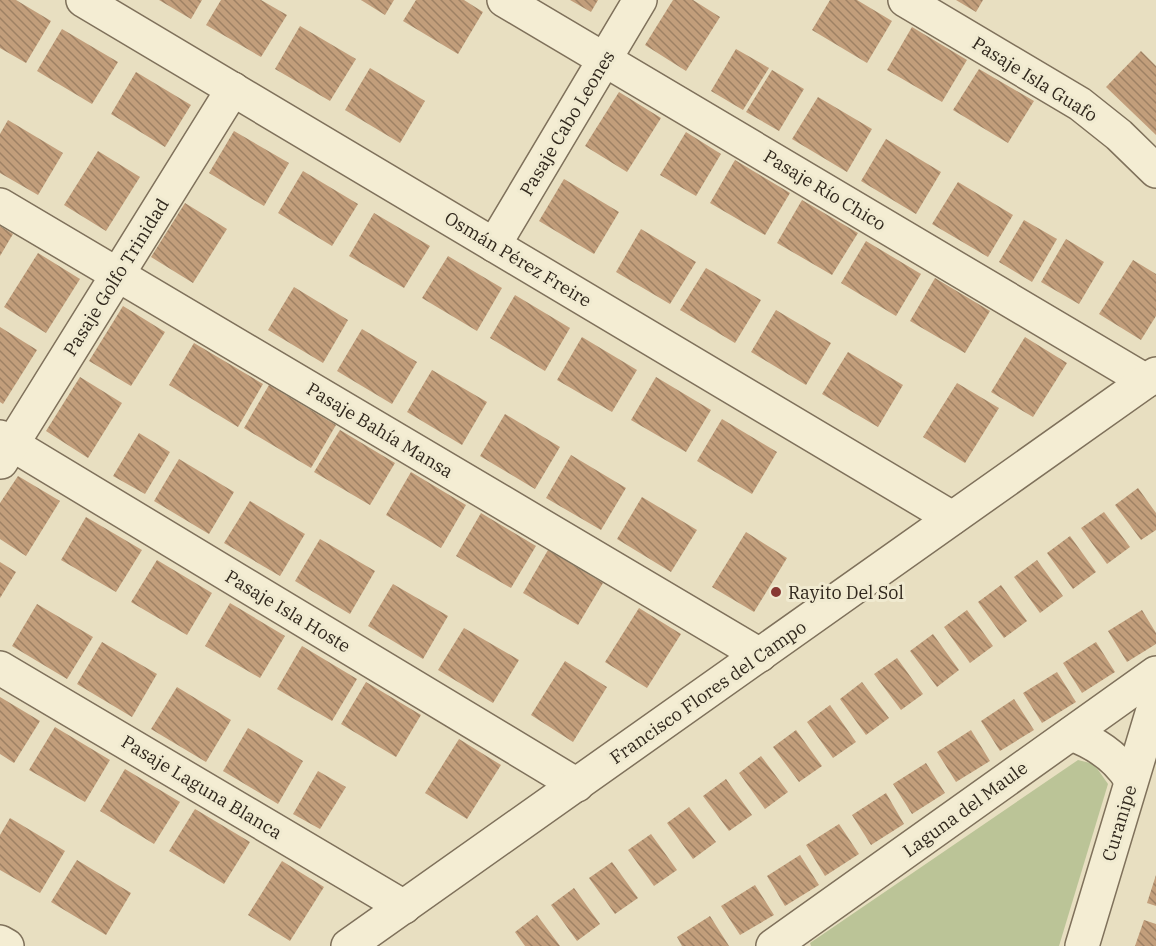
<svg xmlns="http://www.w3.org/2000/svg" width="1156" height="946" viewBox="0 0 1156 946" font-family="'IBM Plex Serif',serif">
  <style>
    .green { fill: #bbc497 }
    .building { fill: url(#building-back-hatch) }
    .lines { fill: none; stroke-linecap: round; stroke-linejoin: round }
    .minor-casing { stroke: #7f715b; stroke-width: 36 }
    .minor { stroke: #f4edd3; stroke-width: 33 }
    .poi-dot { fill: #873832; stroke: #f0ead0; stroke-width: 2 }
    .labels { text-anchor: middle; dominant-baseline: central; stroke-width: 6; stroke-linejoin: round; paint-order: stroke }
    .street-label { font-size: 18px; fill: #31281d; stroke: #f0ead0 }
    .poi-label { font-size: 18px; fill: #31281d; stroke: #f0ead0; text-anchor: start }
  </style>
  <defs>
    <pattern id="building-back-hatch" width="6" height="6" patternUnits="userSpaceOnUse" patternTransform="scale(1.5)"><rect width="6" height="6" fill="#c29e7b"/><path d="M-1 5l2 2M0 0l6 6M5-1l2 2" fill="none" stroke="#9e8164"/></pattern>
  </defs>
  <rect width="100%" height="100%" fill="#e8dfc1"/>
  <polygon class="green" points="1078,760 1094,764 1108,784 1059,946 811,946 810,943"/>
  <g class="building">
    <polygon points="0,0 16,0 51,21 26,63 0,48"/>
    <polygon points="159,0 202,0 191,19"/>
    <polygon points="221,0 261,0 287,15 261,57 206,25"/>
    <polygon points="361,0 394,0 385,15"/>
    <polygon points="416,0 464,0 483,12 458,54 403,21"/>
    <polygon points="570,0 598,0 591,12"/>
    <polygon points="673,0 693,0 720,17 686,71 645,45"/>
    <polygon points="830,0 857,0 892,21 867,63 812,30"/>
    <polygon points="956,0 983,0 976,12"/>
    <polygon points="300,26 356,59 330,101 275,69"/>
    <polygon points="912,27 967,60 942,102 887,70"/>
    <polygon points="62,29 118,62 92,104 37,71"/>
    <polygon points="736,49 769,68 743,110 711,91"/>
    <polygon points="1141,51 1156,66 1156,135 1106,87"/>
    <polygon points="370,68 425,101 400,143 345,110"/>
    <polygon points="979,69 1034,101 1008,143 953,110"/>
    <polygon points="772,70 804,89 779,131 746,112"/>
    <polygon points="136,72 191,105 165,147 111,114"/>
    <polygon points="619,92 661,118 627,172 585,146"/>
    <polygon points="818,97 872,129 847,172 792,139"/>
    <polygon points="8,120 63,153 38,195 0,173 0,134"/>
    <polygon points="234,131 289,163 264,206 209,173"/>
    <polygon points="686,132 721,154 696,196 660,175"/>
    <polygon points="886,139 941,172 916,214 861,181"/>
    <polygon points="98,151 140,177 106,231 64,205"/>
    <polygon points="735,160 790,193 765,235 710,203"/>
    <polygon points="303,171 358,204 332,246 278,213"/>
    <polygon points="564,179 619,212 594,254 539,221"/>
    <polygon points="958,182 1013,215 988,257 932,224"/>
    <polygon points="802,200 858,233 832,275 777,243"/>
    <polygon points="185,203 227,229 193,283 151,257"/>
    <polygon points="374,213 430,246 404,288 349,256"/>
    <polygon points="1024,220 1057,239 1032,282 999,262"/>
    <polygon points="0,226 13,234 0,256"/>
    <polygon points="641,229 696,262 670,304 616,272"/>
    <polygon points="1066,239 1104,262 1079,304 1041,282"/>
    <polygon points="866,241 921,274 896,316 841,283"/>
    <polygon points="38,253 80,279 46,333 4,307"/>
    <polygon points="448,256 502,288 477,331 422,298"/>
    <polygon points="1133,260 1156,274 1156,316 1141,340 1099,314"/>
    <polygon points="706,268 761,300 735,343 680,310"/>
    <polygon points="935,278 990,311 965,353 910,321"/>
    <polygon points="294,287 348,320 323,363 268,330"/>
    <polygon points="515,295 570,328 545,371 490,338"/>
    <polygon points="123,306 165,332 131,386 89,361"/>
    <polygon points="776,310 831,343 806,385 751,352"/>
    <polygon points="0,327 37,350 3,404 0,402"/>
    <polygon points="362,329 417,362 392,404 337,371"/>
    <polygon points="582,337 637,370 612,412 557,380"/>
    <polygon points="1025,337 1067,363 1033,417 991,392"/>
    <polygon points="194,343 263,384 238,427 169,385"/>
    <polygon points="848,352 903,385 878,427 822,394"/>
    <polygon points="432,370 487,402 462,445 407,412"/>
    <polygon points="80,377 122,403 88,458 46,431"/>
    <polygon points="656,377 711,410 686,452 631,420"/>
    <polygon points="957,383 999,408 965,463 923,437"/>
    <polygon points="269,385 336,425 311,468 244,428"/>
    <polygon points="505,414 560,447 535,489 480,456"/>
    <polygon points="722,419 777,452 752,494 697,461"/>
    <polygon points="340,430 395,463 370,505 314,472"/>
    <polygon points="139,433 170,452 145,494 113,476"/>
    <polygon points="571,455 626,488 601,530 546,498"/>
    <polygon points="179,459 234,492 209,534 154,501"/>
    <polygon points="411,472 466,505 441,548 386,515"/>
    <polygon points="18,476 60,501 26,556 0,539 0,503"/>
    <polygon points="1138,488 1156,513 1156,530 1141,540 1115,505"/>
    <polygon points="642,497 697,530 671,572 617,539"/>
    <polygon points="250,501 305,534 280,576 224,543"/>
    <polygon points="1104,512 1130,547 1107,564 1081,528"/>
    <polygon points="481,513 536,546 511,588 456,556"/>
    <polygon points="86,517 142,550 116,592 61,560"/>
    <polygon points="746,532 787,558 754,612 712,587"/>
    <polygon points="1070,536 1096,572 1073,589 1047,553"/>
    <polygon points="320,539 375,571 350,614 295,581"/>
    <polygon points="548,550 603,583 578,625 523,593"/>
    <polygon points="157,560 212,593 187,635 131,602"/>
    <polygon points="1037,560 1063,596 1040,613 1014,577"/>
    <polygon points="0,562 16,572 0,598"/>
    <polygon points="393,584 448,616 423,659 368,626"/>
    <polygon points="1001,585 1027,621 1004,638 978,602"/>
    <polygon points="230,603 285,636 260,678 205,646"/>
    <polygon points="37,604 93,637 67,679 12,646"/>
    <polygon points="639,608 681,634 647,688 605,662"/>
    <polygon points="967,610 993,646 970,663 944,627"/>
    <polygon points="1142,610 1156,633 1156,644 1127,662 1108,631"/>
    <polygon points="464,628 519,660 493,703 438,670"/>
    <polygon points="933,634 959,670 937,687 910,651"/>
    <polygon points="102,642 157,674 132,717 77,684"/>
    <polygon points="1096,642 1115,672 1082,693 1063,663"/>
    <polygon points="302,646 357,679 332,721 277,689"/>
    <polygon points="897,658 923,694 901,710 874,674"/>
    <polygon points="565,661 607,687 573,742 531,715"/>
    <polygon points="1057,672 1076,702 1042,723 1023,693"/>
    <polygon points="366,682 421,715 396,757 341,724"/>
    <polygon points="862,682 889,718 866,735 840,699"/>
    <polygon points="177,687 231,720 206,762 151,729"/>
    <polygon points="0,697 40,721 14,763 0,754"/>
    <polygon points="1014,699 1034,730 1000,751 981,721"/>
    <polygon points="830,705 856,742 833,758 807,722"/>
    <polygon points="55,727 110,760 85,802 29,770"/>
    <polygon points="248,728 303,761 278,804 223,771"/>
    <polygon points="796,730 822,766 799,782 773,747"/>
    <polygon points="971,730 990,761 956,782 937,752"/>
    <polygon points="459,739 501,765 467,819 425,793"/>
    <polygon points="761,756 788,792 765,809 739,773"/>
    <polygon points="926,763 945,793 912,814 893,784"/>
    <polygon points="125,769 180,802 154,844 100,811"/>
    <polygon points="318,771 346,787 320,829 293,814"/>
    <polygon points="726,779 752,815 729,831 703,796"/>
    <polygon points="886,793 904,824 871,845 852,815"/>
    <polygon points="689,807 716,842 693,859 667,823"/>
    <polygon points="195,809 250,842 224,884 169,851"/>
    <polygon points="10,818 65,851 40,893 0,870 0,835"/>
    <polygon points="839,824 859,854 825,876 806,845"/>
    <polygon points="651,834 677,870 654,886 628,850"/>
    <polygon points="800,855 819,885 785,906 767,876"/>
    <polygon points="77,860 131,893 106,935 51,902"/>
    <polygon points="282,861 324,887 290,941 248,915"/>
    <polygon points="612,862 638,898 615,914 589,878"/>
    <polygon points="1156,875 1156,906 1147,903"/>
    <polygon points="755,885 774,915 740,935 721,906"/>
    <polygon points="574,888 600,924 577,941 551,905"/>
    <polygon points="537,915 560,946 525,946 515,932"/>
    <polygon points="710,916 729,946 682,946 677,937"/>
    <polygon points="1144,920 1156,924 1156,946 1135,946"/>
  </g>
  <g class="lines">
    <g class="minor-casing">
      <g id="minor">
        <polyline points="83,0 952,518"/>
        <polyline points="504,0 1146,381"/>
        <polyline points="905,0 1080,104 1119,135 1156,171"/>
        <polyline points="0,205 760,655"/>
        <polyline points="494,245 640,0"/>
        <polyline points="0,437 577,785"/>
        <polyline points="1,462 233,89"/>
        <polyline points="0,668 404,907"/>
        <path d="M1071,734C1096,743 1117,757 1131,780"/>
        <polyline points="0,942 7,946"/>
        <polyline points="348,946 1156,374"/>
        <polyline points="773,946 1156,673"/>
        <polyline points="1082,946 1156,700"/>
      </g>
    </g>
    <use href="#minor" class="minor"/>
  </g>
  <circle class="poi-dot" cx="776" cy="592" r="6"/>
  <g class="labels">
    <g class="street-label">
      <text transform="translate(1035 79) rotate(32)">Pasaje Isla Guafo</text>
      <text transform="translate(567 123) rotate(-59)">Pasaje Cabo Leones</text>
      <text transform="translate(825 190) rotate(31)">Pasaje Río Chico</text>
      <text transform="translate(518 259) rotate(31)">Osmán Pérez Freire</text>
      <text transform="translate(116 277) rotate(-58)">Pasaje Golfo Trinidad</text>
      <text transform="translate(380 430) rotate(31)">Pasaje Bahía Mansa</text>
      <text transform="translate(288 611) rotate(31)">Pasaje Isla Hoste</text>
      <text transform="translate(708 692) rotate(-35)">Francisco Flores del Campo</text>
      <text transform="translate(202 787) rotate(31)">Pasaje Laguna Blanca</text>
      <text transform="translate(965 809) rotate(-36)">Laguna del Maule</text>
      <text transform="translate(1119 823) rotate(-73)">Curanipe</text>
    </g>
    <g class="poi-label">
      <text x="788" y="592">Rayito Del Sol</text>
    </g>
  </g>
</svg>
